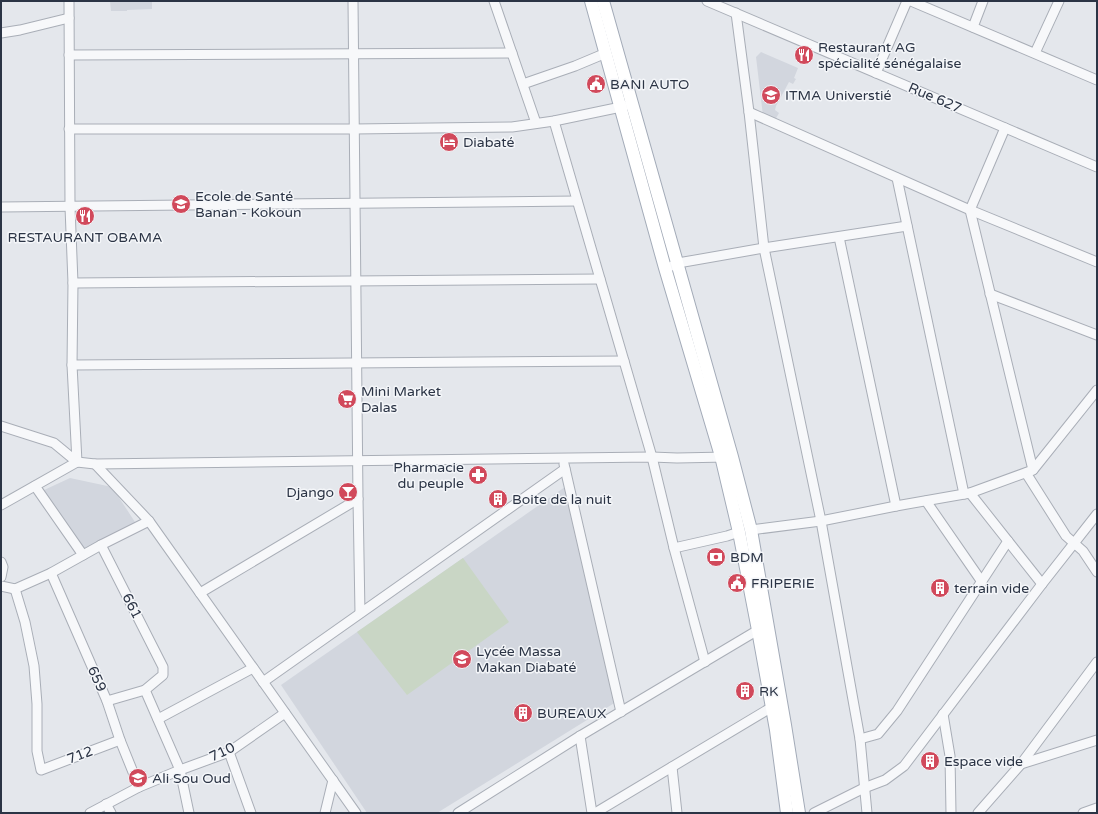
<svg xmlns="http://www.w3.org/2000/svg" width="1098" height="814" viewBox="0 0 1098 814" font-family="'Varela Round',sans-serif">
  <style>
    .built { fill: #d2d6de }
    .green { fill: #c9d6c5 }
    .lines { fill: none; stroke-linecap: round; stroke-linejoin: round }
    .minor-casing { stroke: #a9aeb7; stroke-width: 11 }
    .major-casing { stroke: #a3abb8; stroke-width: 14 }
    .minor { stroke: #f7f8fa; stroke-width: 9 }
    .major { stroke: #fff; stroke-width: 12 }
    .labels { text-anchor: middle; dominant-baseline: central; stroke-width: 3; stroke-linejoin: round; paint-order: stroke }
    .poi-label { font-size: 14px; fill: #2b3445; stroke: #f4f6f9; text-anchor: start }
    .street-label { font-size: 14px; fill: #2b3445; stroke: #f4f6f9 }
  </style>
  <rect width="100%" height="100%" fill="#e4e7ec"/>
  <g class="built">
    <polygon points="110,1 152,1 152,9 127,10 127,11 111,11"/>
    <polygon points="761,52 798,68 794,78 796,79 793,84 789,82 776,106 775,110 779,113 775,120 763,116 756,57"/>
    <polygon points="70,478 112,487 135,522 83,552 42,491"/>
    <polygon points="565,487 616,702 437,813 367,813 281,685"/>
  </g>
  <polygon class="green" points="463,558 509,622 407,695 357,632"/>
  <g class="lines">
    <g class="minor-casing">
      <g id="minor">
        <polyline points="69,1 70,207 73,283 72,365 77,462"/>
        <polyline points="353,1 358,499 360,613"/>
        <polyline points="494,1 536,123"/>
        <polyline points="707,1 1097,167"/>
        <polyline points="911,1 1097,80"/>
        <polyline points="736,13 749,112 764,248 821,521 860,739 867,813"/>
        <polyline points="973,27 983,1"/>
        <polyline points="1,33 20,30 69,18"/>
        <polyline points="1035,53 1059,1"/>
        <polyline points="69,55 512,53"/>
        <polyline points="876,73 907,1"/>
        <polyline points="523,84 575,66 606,53"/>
        <polyline points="749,112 970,210 1097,262"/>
        <polyline points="554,121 652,457 674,548 705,662"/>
        <polyline points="1005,128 970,210 1033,470"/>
        <polyline points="69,129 354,129 512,127 554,121 621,107 625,106"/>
        <polyline points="897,178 964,494"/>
        <polyline points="1,207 577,201"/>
        <polyline points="839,237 896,506"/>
        <polyline points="672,266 678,263 764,248 907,226"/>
        <polyline points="73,283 600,279"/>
        <polyline points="990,294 1097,335"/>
        <polyline points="72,365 624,361"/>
        <polyline points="1,426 54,443 77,462 95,464 652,457 677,458 727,457"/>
        <polyline points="95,464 149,521 356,813"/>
        <polyline points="564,464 621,712"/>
        <polyline points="1026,473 1066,536 1083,551 1097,572"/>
        <polyline points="35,486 83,555"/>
        <polyline points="970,493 1042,584"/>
        <polyline points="926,501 982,582"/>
        <polyline points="1,505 77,462"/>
        <polyline points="751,530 821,521 896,506 970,493 1033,470 1097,390"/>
        <polyline points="101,545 163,667 163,675 145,690 107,701"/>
        <polyline points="674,548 727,536 739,532"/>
        <polyline points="1,562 3,567 1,577"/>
        <polyline points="51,573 107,701 120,740 139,787"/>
        <polyline points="1,586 15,589 51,573 101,545 149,521"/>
        <polyline points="15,589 25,622 34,666 37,704 37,751 41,770 120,740"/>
        <polyline points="200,593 358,499"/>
        <polyline points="263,682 565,469"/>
        <polyline points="145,690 180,770 189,813"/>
        <polyline points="943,714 950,756 951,813"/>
        <polyline points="158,719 253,668"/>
        <polyline points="580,736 592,813"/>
        <polyline points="860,739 878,734 897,711 1008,541"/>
        <polyline points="229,752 251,813"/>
        <polyline points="1021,764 1097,662"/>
        <polyline points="672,767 677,813"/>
        <polyline points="106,804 111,813"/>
        <polyline points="90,813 139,787 180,770 229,752 285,713"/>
        <polyline points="325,813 333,780"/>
        <polyline points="458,813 580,736 758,630 763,629"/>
        <polyline points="595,813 772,707"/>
        <polyline points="814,813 864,788 885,780 904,766 1042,584 1097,514"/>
        <polyline points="978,813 1021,764 1097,740"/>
        <polyline points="1083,813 1097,808"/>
      </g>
    </g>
    <g class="major-casing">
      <g id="major">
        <polyline points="591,1 665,268 721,456 739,532 758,630 776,730 787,813"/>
        <polyline points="603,1 732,457 751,530 785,725 799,813"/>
      </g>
    </g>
    <use href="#minor" class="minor"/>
    <use href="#major" class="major"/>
  </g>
  <defs>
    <g id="restaurant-disc" transform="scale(1)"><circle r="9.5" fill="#d1495b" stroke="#f4f6f9"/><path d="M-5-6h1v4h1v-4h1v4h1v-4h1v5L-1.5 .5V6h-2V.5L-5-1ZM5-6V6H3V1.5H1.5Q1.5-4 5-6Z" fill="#fff"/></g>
    <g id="civic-disc" transform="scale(1)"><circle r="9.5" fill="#d1495b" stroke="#f4f6f9"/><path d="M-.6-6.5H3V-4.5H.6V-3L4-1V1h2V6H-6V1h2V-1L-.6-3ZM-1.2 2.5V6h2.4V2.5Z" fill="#fff"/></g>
    <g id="university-disc" transform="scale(1)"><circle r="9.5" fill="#d1495b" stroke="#f4f6f9"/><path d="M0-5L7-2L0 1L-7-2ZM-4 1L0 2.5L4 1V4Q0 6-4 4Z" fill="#fff"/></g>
    <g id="hotel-disc" transform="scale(1)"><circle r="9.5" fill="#d1495b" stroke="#f4f6f9"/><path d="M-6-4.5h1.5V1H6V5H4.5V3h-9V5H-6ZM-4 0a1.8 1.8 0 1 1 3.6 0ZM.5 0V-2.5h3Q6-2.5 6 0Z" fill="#fff"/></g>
    <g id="supermarket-disc" transform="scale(1)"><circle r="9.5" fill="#d1495b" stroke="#f4f6f9"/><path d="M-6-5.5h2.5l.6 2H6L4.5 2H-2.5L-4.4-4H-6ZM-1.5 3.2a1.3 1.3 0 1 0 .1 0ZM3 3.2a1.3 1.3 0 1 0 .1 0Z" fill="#fff"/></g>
    <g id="pharmacy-disc" transform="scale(1)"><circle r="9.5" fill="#d1495b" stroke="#f4f6f9"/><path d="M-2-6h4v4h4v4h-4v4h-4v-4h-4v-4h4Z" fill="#fff"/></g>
    <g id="bar-disc" transform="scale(1)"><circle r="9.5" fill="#d1495b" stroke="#f4f6f9"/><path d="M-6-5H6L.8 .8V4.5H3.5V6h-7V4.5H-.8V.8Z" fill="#fff"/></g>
    <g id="building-disc" transform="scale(1)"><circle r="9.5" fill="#d1495b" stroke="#f4f6f9"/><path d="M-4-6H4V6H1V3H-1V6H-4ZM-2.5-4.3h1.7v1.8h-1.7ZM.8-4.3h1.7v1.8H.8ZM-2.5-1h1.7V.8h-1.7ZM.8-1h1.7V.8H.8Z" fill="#fff"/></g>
    <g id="bank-disc" transform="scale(1)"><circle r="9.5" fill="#d1495b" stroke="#f4f6f9"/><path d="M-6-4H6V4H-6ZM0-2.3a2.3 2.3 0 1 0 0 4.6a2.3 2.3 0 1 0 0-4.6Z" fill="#fff"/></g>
    <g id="school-disc" transform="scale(1)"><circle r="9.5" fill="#d1495b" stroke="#f4f6f9"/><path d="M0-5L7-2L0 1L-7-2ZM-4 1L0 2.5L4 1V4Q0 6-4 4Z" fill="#fff"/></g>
  </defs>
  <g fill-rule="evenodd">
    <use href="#restaurant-disc" x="804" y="55"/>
    <use href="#civic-disc" x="596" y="84"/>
    <use href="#university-disc" x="771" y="95"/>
    <use href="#hotel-disc" x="449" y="142"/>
    <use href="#university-disc" x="181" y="204"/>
    <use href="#restaurant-disc" x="85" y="216"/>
    <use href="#supermarket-disc" x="347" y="399"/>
    <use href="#pharmacy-disc" x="478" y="475"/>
    <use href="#bar-disc" x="348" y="492"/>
    <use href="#building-disc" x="498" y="499"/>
    <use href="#bank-disc" x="716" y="557"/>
    <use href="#civic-disc" x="737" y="583"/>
    <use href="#building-disc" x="940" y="588"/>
    <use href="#school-disc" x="462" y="659"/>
    <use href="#building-disc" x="745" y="691"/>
    <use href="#building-disc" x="523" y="713"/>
    <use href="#building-disc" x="930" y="761"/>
    <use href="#school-disc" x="138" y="778"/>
  </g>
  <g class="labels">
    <g class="poi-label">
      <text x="818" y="47">Restaurant AG<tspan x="818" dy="16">spécialité sénégalaise</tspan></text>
      <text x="610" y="84">BANI AUTO</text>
      <text x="785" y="95">ITMA Universtié</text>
      <text x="463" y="142">Diabaté</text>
      <text x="195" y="196">Ecole de Santé<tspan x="195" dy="16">Banan - Kokoun</tspan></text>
      <text x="85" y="237" text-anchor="middle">RESTAURANT OBAMA</text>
      <text x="361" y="391">Mini Market<tspan x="361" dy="16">Dalas</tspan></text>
      <text x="464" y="467" text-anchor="end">Pharmacie<tspan x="464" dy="16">du peuple</tspan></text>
      <text x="334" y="492" text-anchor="end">Django</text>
      <text x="512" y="499">Boite de la nuit</text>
      <text x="730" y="557">BDM</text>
      <text x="751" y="583">FRIPERIE</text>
      <text x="954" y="588">terrain vide</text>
      <text x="476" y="651">Lycée Massa<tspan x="476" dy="16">Makan Diabaté</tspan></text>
      <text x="759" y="691">RK</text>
      <text x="537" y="713">BUREAUX</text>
      <text x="944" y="761">Espace vide</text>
      <text x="152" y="778">Ali Sou Oud</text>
    </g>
    <g class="street-label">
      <text transform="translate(935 98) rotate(23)">Rue 627</text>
      <text transform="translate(132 606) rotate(63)">661</text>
      <text transform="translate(97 679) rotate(66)">659</text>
      <text transform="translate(222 752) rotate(-25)">710</text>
      <text transform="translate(80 755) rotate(-21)">712</text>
    </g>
  </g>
  <rect width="1098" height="814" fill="none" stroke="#2b3445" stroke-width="4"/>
</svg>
